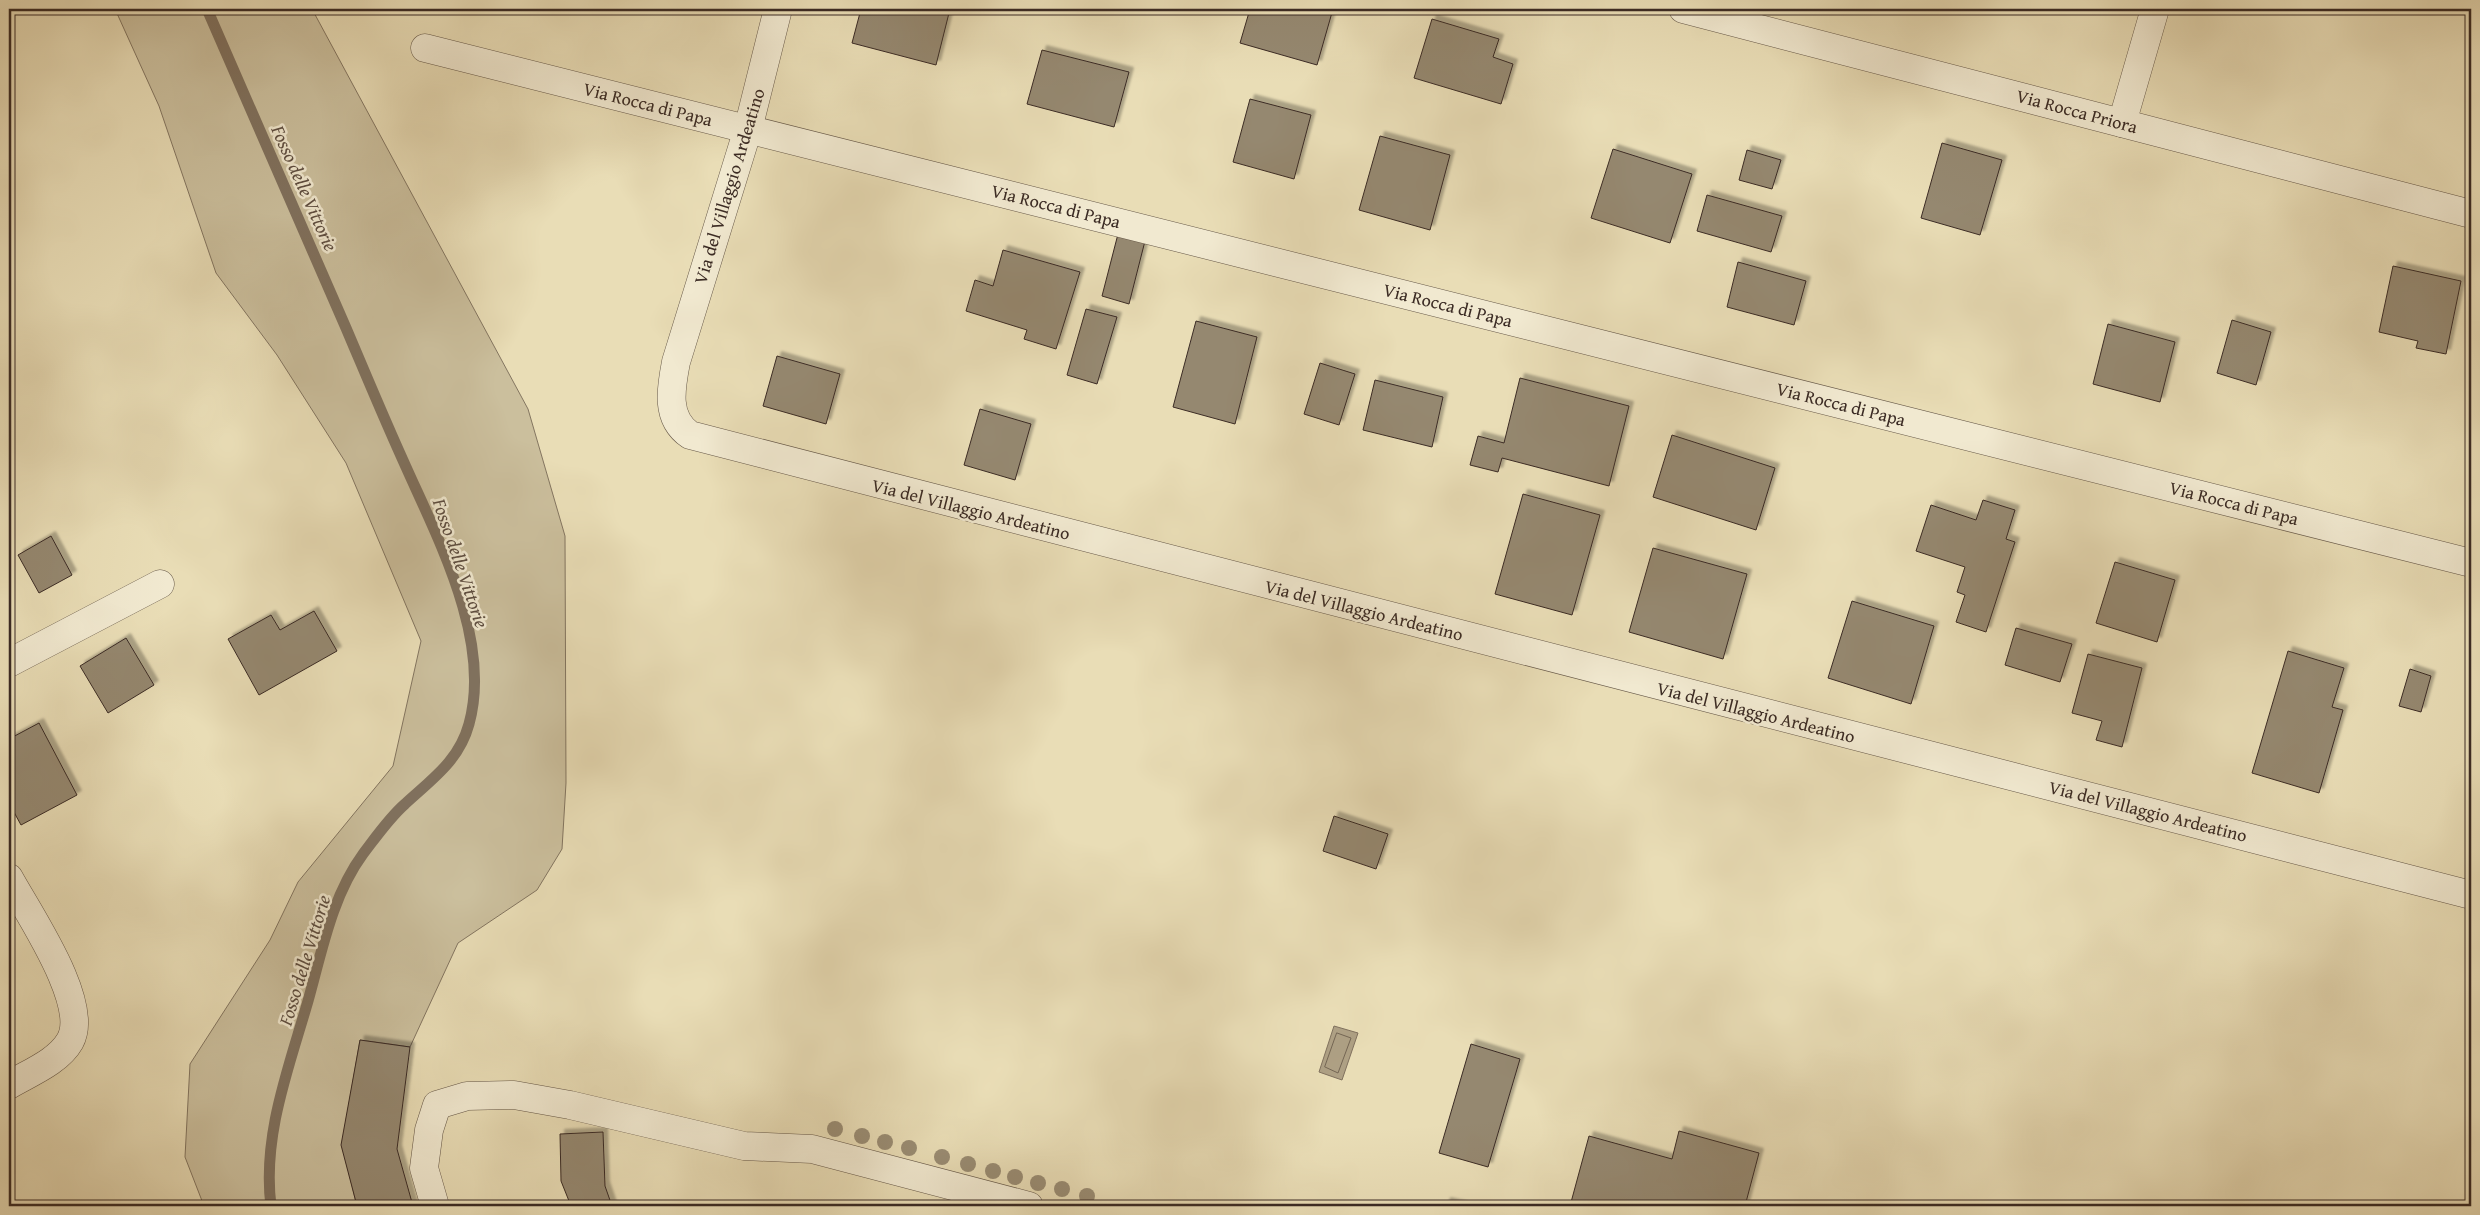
<svg xmlns="http://www.w3.org/2000/svg" width="2480" height="1215" viewBox="0 0 2480 1215" font-family="'Gentium Book Plus',serif">
  <style>
    .green { fill: #cbbf9d; stroke: #837560 }
    .water { fill: #aea084; stroke: #80715e }
    .lines { fill: none; stroke-linecap: round; stroke-linejoin: round }
    .shore { stroke: #746654; stroke-width: 1 }
    .stream { stroke: #80715e; stroke-width: 11 }
    .building { fill: #958870; stroke: #3b2b24; filter: url(#shadow) }
    .minor-casing { stroke: #665848; stroke-width: 29 }
    .minor { stroke: #f1e9d0; stroke-width: 28 }
    .tree { fill: #998c73 }
    .labels { text-anchor: middle; dominant-baseline: central; stroke-width: 5; stroke-linejoin: round; paint-order: stroke }
    .street-label { font-size: 18px; fill: #3b2b24; stroke: #f1e9d0 }
    .water-label { font-size: 19px; font-style: italic; fill: #5e4e41; stroke: #f1e9d0 }
  </style>
  <defs>
    <filter id="shadow"><feDropShadow dx="4.5" dy="-4.5" stdDeviation="1" flood-color="#0004"/></filter>
  </defs>
  <rect width="100%" height="100%" fill="#e9ddb6"/>
  <filter id="stains"><feTurbulence type="fractalNoise" baseFrequency=".004" numOctaves="4"/><feColorMatrix values="0 0 0 0 .2 0 0 0 0 .09 0 0 0 0 .02 0 0 0 .5 -.17"/></filter>
  <radialGradient id="worn" r=".72"><stop offset=".6" stop-color="#630" stop-opacity="0"/><stop offset="1" stop-color="#630" stop-opacity=".3"/></radialGradient>
  <polygon class="green" points="115,9 312,9 528,409 565,536 566,783 562,849 537,890 458,943 410,1047 360,1040 342,1145 357,1206 204,1206 185,1157 190,1064 270,940 298,882 393,766 421,641 346,463 277,355 216,273 159,106"/>
  <polygon class="water" points="1334,1026 1358,1033 1342,1080 1319,1072"/>
  <g class="lines">
    <polygon class="shore" points="1337,1033 1351,1038 1338,1073 1325,1067"/>
    <path class="stream" d="M207,9C253,115 300,222 346,328C366,375 385,421 406,467C439,541 492,641 469,724C459,761 432,779 405,804C389,818 376,837 363,854C332,896 322,951 308,1001C289,1067 262,1136 271,1206"/>
  </g>
  <g class="building">
    <polygon points="519,9 537,9 535,14"/>
    <polygon points="676,9 693,9 692,13"/>
    <polygon points="861,9 950,9 936,65 852,43"/>
    <polygon points="1250,9 1333,9 1317,65 1240,43"/>
    <polygon points="1432,19 1499,39 1493,57 1513,64 1501,104 1414,78"/>
    <polygon points="1042,50 1129,72 1114,127 1027,104"/>
    <polygon points="1250,99 1311,115 1294,179 1233,162"/>
    <polygon points="1380,136 1450,155 1430,230 1359,210"/>
    <polygon points="1942,143 2002,160 1980,235 1921,218"/>
    <polygon points="1613,149 1692,174 1670,243 1591,218"/>
    <polygon points="1747,150 1781,160 1772,189 1739,180"/>
    <polygon points="1707,195 1782,216 1771,252 1697,231"/>
    <polygon points="1118,234 1145,241 1129,304 1102,296"/>
    <polygon points="1003,250 1080,272 1056,349 1024,339 1027,330 966,311 975,280 993,286"/>
    <polygon points="1738,262 1806,281 1794,325 1727,307"/>
    <polygon points="2393,266 2461,281 2446,354 2416,348 2418,341 2379,332"/>
    <polygon points="1086,309 1117,317 1097,384 1067,375"/>
    <polygon points="2232,320 2271,332 2256,385 2217,373"/>
    <polygon points="1196,321 1257,337 1235,424 1173,407"/>
    <polygon points="2108,324 2175,342 2160,402 2093,384"/>
    <polygon points="777,356 840,374 826,424 763,406"/>
    <polygon points="1320,363 1355,374 1339,425 1304,414"/>
    <polygon points="1520,378 1629,406 1609,486 1502,458 1498,472 1470,465 1478,436 1504,443"/>
    <polygon points="1375,380 1443,397 1432,447 1363,430"/>
    <polygon points="980,409 1031,424 1015,480 964,465"/>
    <polygon points="1672,435 1775,468 1756,530 1653,497"/>
    <polygon points="1523,494 1600,515 1572,615 1495,594"/>
    <polygon points="1983,500 2015,510 2006,539 2015,542 1986,632 1956,622 1965,595 1957,592 1965,567 1916,551 1931,505 1976,520"/>
    <polygon points="51,536 72,575 39,593 18,555"/>
    <polygon points="1653,548 1747,574 1723,659 1629,632"/>
    <polygon points="2115,562 2175,580 2157,642 2096,623"/>
    <polygon points="1852,601 1934,626 1911,704 1828,678"/>
    <polygon points="314,611 337,651 259,695 228,639 271,615 280,630"/>
    <polygon points="2016,628 2072,644 2060,682 2005,665"/>
    <polygon points="126,638 154,685 108,713 80,666"/>
    <polygon points="2288,651 2344,668 2332,707 2343,710 2319,793 2252,773"/>
    <polygon points="2088,654 2142,668 2122,747 2096,740 2102,721 2072,713"/>
    <polygon points="2410,669 2431,676 2421,712 2399,706"/>
    <polygon points="39,723 77,795 21,825 9,803 9,739"/>
    <polygon points="1334,816 1388,834 1376,869 1323,851"/>
    <polygon points="360,1040 410,1047 397,1149 413,1206 357,1206 341,1145"/>
    <polygon points="1471,1044 1520,1059 1488,1167 1439,1153"/>
    <polygon points="1679,1131 1759,1153 1745,1206 1570,1206 1589,1136 1672,1159"/>
    <polygon points="603,1132 605,1186 612,1206 571,1206 561,1181 560,1134"/>
    <polygon points="1446,1202 1463,1206 1445,1206"/>
  </g>
  <g class="lines">
    <g class="minor-casing">
      <g id="minor">
        <path d="M778,9L748,129L676,362C671,388 665,418 690,435L2471,895"/>
        <polyline points="1683,9 2471,214"/>
        <polyline points="425,48 2471,563"/>
        <polyline points="2122,123 2155,9"/>
        <polyline points="9,663 160,584"/>
        <path d="M9,878C28,913 91,1004 70,1041C58,1062 29,1073 9,1085"/>
        <polyline points="435,1206 424,1168 429,1130 437,1105 467,1096 514,1095 570,1105 744,1146 812,1149 1029,1206"/>
      </g>
    </g>
    <use href="#minor" class="minor"/>
  </g>
  <g class="tree">
    <circle cx="835" cy="1129" r="8"/>
    <circle cx="862" cy="1136" r="8"/>
    <circle cx="885" cy="1142" r="8"/>
    <circle cx="909" cy="1148" r="8"/>
    <circle cx="942" cy="1157" r="8"/>
    <circle cx="968" cy="1164" r="8"/>
    <circle cx="993" cy="1171" r="8"/>
    <circle cx="1015" cy="1177" r="8"/>
    <circle cx="1038" cy="1183" r="8"/>
    <circle cx="1062" cy="1189" r="8"/>
    <circle cx="1087" cy="1196" r="8"/>
  </g>
  <g class="labels">
    <g class="street-label">
      <text transform="translate(648 104) rotate(14)">Via Rocca di Papa</text>
      <text transform="translate(2077 111) rotate(15)">Via Rocca Priora</text>
      <text transform="translate(729 186) rotate(-73)">Via del Villaggio Ardeatino</text>
      <text transform="translate(1056 206) rotate(14)">Via Rocca di Papa</text>
      <text transform="translate(1448 305) rotate(14)">Via Rocca di Papa</text>
      <text transform="translate(1841 404) rotate(14)">Via Rocca di Papa</text>
      <text transform="translate(2234 503) rotate(14)">Via Rocca di Papa</text>
      <text transform="translate(971 509) rotate(14)">Via del Villaggio Ardeatino</text>
      <text transform="translate(1364 610) rotate(14)">Via del Villaggio Ardeatino</text>
      <text transform="translate(1756 712) rotate(14)">Via del Villaggio Ardeatino</text>
      <text transform="translate(2148 811) rotate(14)">Via del Villaggio Ardeatino</text>
    </g>
    <g class="water-label">
      <text transform="translate(305 188) rotate(66)">Fosso delle Vittorie</text>
      <text transform="translate(461 563) rotate(71)">Fosso delle Vittorie</text>
      <text transform="translate(304 960) rotate(-73)">Fosso delle Vittorie</text>
    </g>
  </g>
  <rect width="2480" height="1215" fill="none" stroke="#e9ddb6" stroke-width="30"/>
  <rect x="10" y="10" width="2460" height="1195" fill="none" stroke="#3b2b24" stroke-width="2.5"/>
  <rect x="15" y="15" width="2450" height="1185" fill="none" stroke="#3b2b24"/>
  <rect width="100%" height="100%" filter="url(#stains)"/>
  <rect width="100%" height="100%" fill="url(#worn)"/>
</svg>
